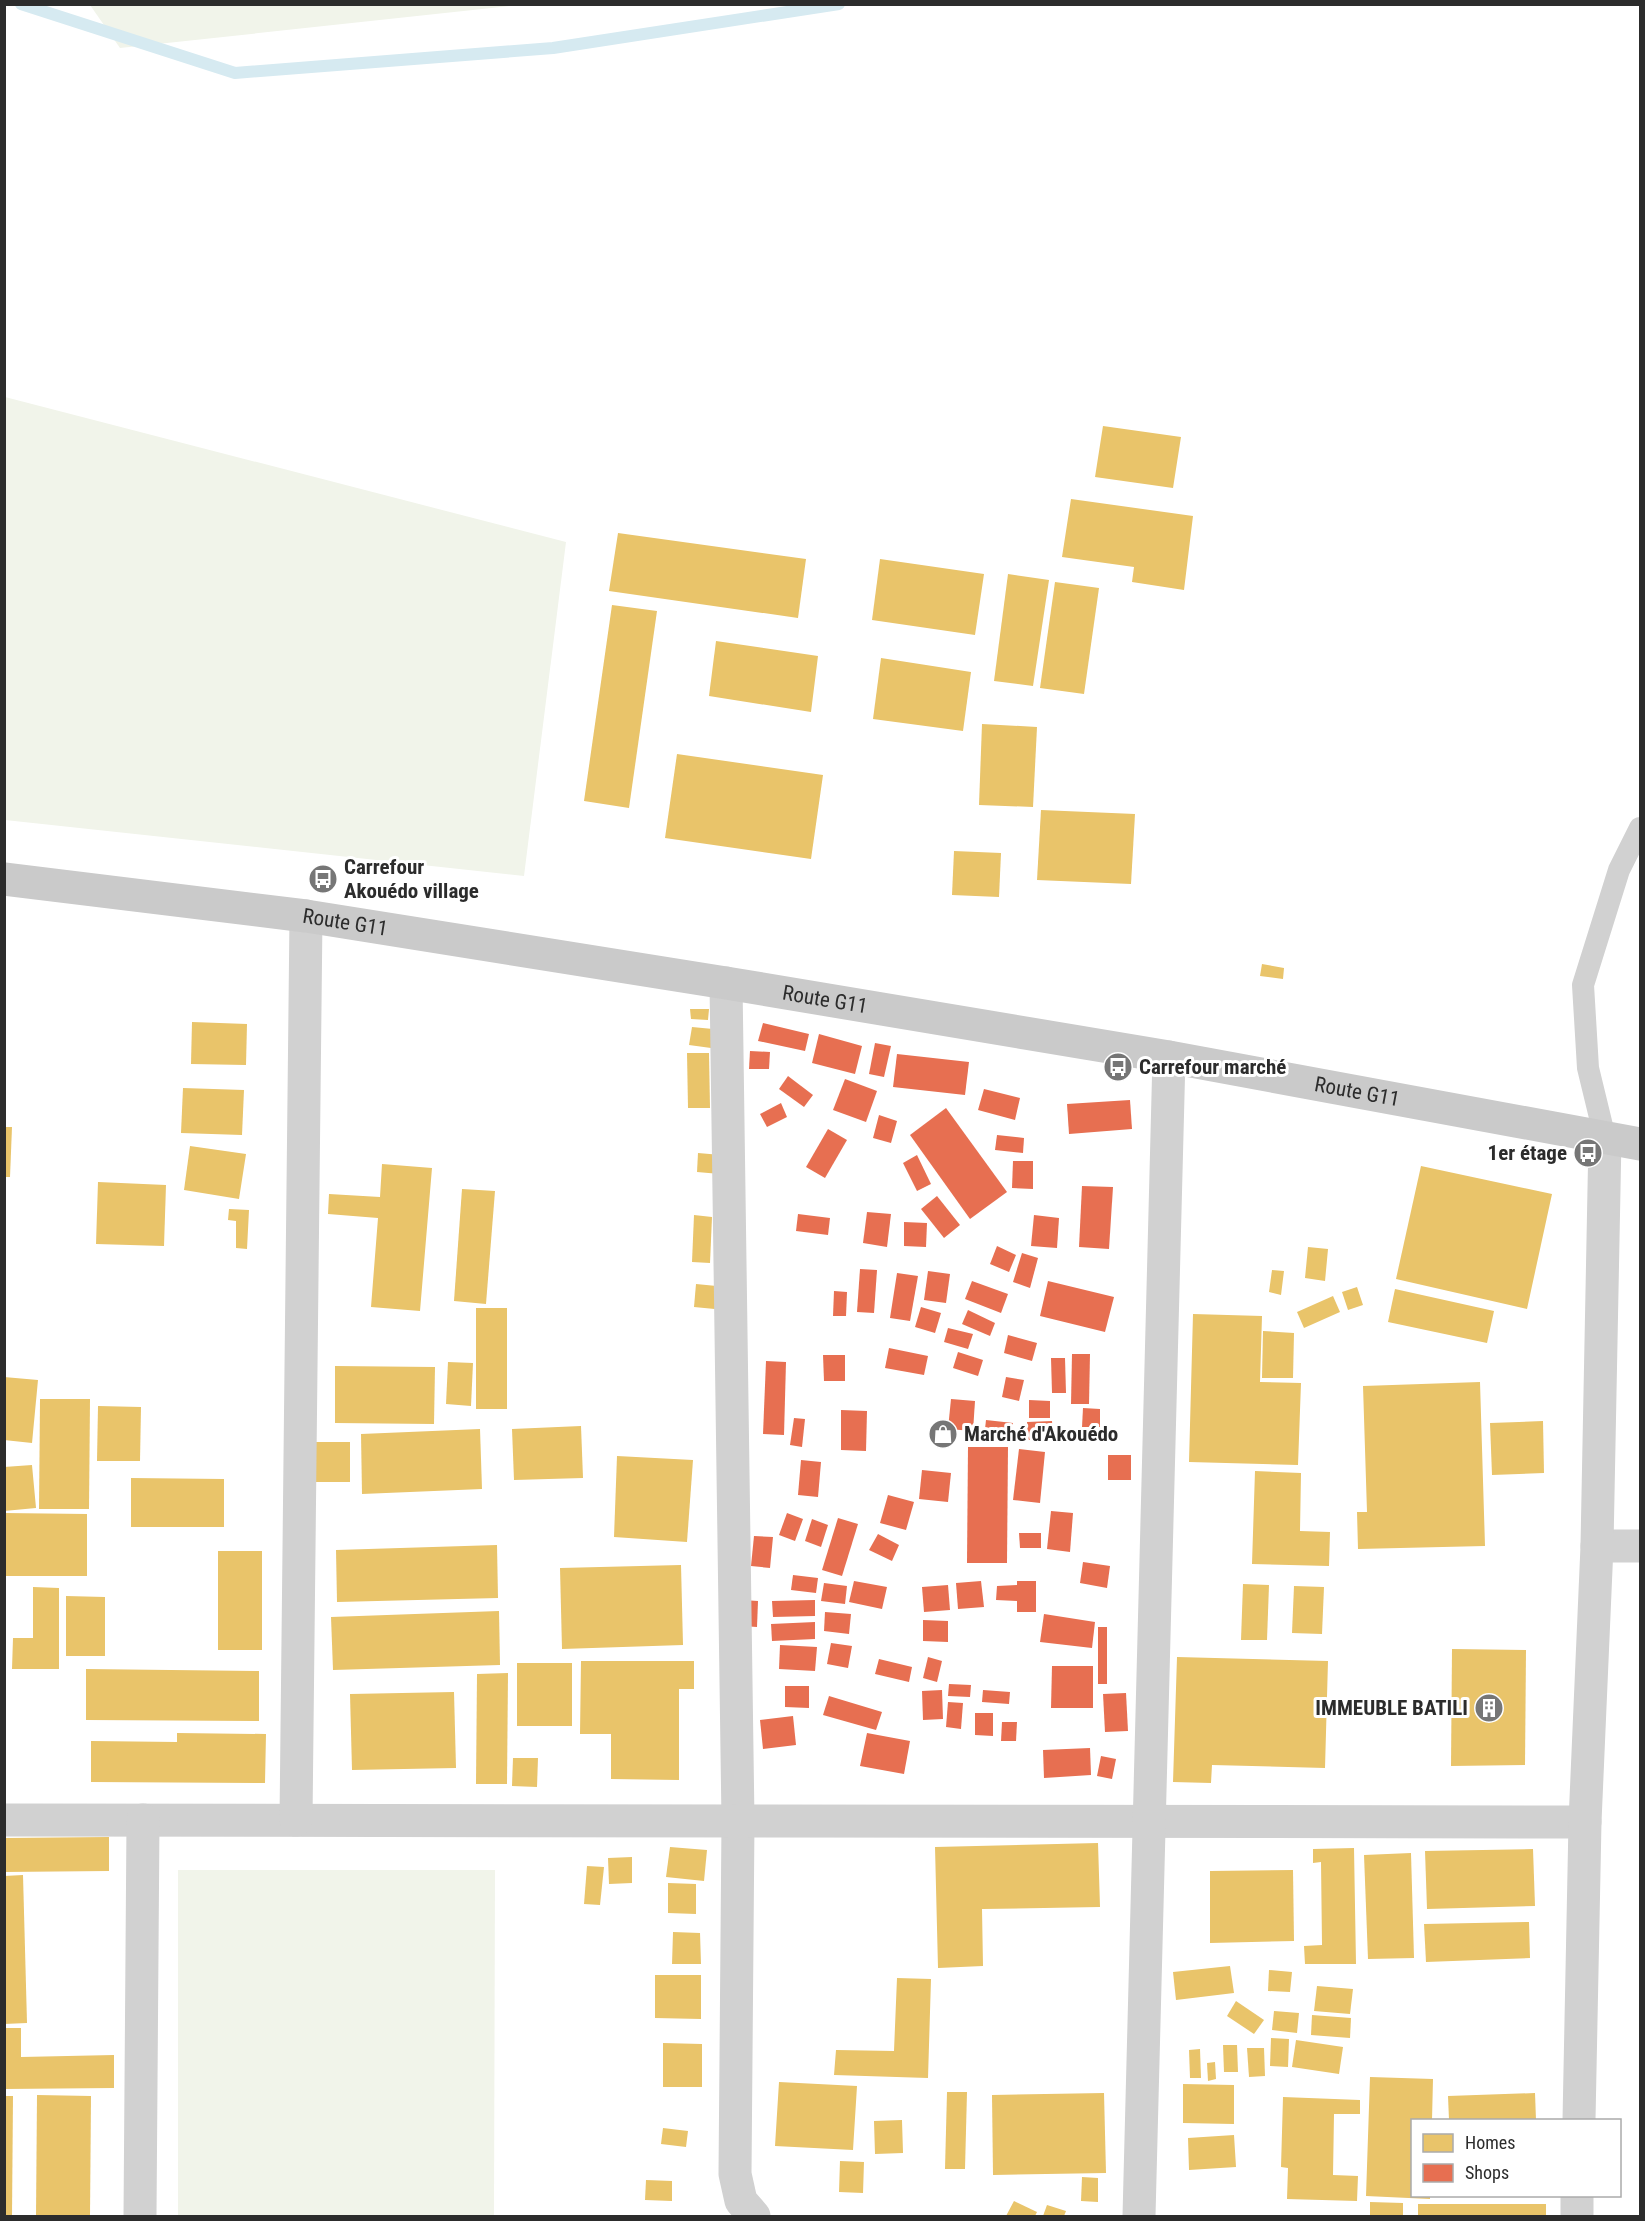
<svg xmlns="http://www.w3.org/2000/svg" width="1645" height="2221" viewBox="0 0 1645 2221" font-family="'Roboto Condensed',sans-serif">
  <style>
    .green { fill: #f1f4ea }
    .homes { fill: #e9c46a }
    .shops { fill: #e76f51 }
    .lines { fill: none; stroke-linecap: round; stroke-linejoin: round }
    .stream { stroke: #d6eaf1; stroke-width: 12 }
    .lane { stroke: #d1d1d1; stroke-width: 22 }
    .street { stroke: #d1d1d1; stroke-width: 33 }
    .secondary { stroke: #cacaca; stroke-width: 33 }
    .labels { text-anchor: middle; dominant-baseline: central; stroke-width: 6; stroke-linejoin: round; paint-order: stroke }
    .poi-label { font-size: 21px; font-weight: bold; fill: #2c2c2c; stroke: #fff; text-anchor: start }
    .street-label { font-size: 21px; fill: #2c2c2c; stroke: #fff }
  </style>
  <rect width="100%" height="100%" fill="#fff"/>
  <g class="green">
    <polygon points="90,5 520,5 120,48"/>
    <polygon points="5,397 566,542 524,876 5,820"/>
    <polygon points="178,1870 495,1870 494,2216 178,2216"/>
  </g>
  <g class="homes">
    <polygon points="1103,426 1181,437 1173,488 1095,477"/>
    <polygon points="1071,499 1193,516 1184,590 1132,582 1134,567 1062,557"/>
    <polygon points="618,533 806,559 798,618 609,591"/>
    <polygon points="880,559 984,574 975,635 872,620"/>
    <polygon points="1008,574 1049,580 1033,686 994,681"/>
    <polygon points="1055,582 1099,588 1084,694 1040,688"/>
    <polygon points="612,605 657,611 629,808 584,801"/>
    <polygon points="716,641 818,656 811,712 709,696"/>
    <polygon points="881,658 971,672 963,731 873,719"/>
    <polygon points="982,724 1037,727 1033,807 979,805"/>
    <polygon points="677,754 823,775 811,859 665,838"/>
    <polygon points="1041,810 1135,814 1131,884 1037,880"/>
    <polygon points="954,851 1001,853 999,897 952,895"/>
    <polygon points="1262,964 1284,968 1283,979 1260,976"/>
    <polygon points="690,1009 709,1009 708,1020 691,1019"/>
    <polygon points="192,1022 247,1024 246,1065 191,1064"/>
    <polygon points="692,1027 713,1029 711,1048 689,1045"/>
    <polygon points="687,1053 709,1053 710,1108 688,1108"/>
    <polygon points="183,1088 244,1090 242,1135 181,1133"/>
    <polygon points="4,1127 12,1127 10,1177 4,1177"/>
    <polygon points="190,1146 246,1154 239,1199 184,1190"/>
    <polygon points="698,1153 721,1155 720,1174 697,1172"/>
    <polygon points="382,1164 432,1168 420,1311 371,1307 378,1218 328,1214 329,1194 380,1197"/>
    <polygon points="1421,1166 1552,1194 1527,1309 1396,1279"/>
    <polygon points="98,1182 166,1185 164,1246 96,1244"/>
    <polygon points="462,1189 495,1191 486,1304 454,1301"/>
    <polygon points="229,1209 249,1210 247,1249 236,1248 236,1221 228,1220"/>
    <polygon points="694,1215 712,1217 710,1263 692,1262"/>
    <polygon points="1308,1247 1328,1249 1325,1281 1305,1278"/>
    <polygon points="1272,1270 1284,1271 1281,1295 1269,1292"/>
    <polygon points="696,1284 727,1287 725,1310 694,1307"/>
    <polygon points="1357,1287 1363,1305 1348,1310 1342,1292"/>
    <polygon points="1395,1289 1494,1311 1487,1343 1388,1322"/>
    <polygon points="1333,1296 1340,1312 1304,1328 1297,1312"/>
    <rect x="476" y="1308" width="31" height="101"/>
    <polygon points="1193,1314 1262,1316 1260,1382 1301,1383 1298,1465 1189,1462"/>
    <polygon points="1263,1331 1294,1333 1293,1378 1262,1378"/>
    <polygon points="448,1362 473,1363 471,1406 446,1404"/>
    <polygon points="335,1366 435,1367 434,1424 335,1423"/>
    <polygon points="4,1377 38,1380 32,1443 4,1440"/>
    <polygon points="1480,1382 1485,1546 1358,1549 1357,1512 1367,1512 1363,1386"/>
    <polygon points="40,1399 90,1399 89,1509 39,1509"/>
    <polygon points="98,1406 141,1407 140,1461 97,1461"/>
    <polygon points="1543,1421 1544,1473 1492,1475 1490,1423"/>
    <polygon points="581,1426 583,1478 514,1480 512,1429"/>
    <polygon points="480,1429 482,1489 362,1494 361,1434"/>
    <rect x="314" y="1442" width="36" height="40"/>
    <polygon points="617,1456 693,1460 687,1542 614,1537"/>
    <polygon points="32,1465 36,1508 4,1511 4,1467"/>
    <polygon points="1255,1471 1301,1473 1300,1531 1330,1532 1329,1566 1252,1564"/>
    <polygon points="131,1478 224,1479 224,1527 131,1527"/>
    <polygon points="4,1513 87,1514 87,1576 4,1576"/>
    <polygon points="497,1545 498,1598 337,1602 336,1550"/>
    <rect x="218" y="1551" width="44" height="99"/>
    <polygon points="681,1565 683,1645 562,1649 560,1568"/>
    <polygon points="1243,1584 1269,1585 1267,1640 1241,1640"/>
    <polygon points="1294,1586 1324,1587 1322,1634 1292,1633"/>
    <polygon points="33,1587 59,1588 59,1669 12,1669 13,1638 33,1638"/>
    <polygon points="66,1596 105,1597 105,1656 66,1656"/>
    <polygon points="499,1611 500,1665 333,1670 331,1617"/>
    <polygon points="1452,1649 1526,1650 1525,1765 1451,1766"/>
    <polygon points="1177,1657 1328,1661 1325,1768 1212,1765 1211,1783 1173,1782"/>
    <polygon points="581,1661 694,1661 694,1689 679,1689 679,1780 611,1779 611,1734 580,1734"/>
    <rect x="517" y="1663" width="55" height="63"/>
    <polygon points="86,1669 259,1671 259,1721 86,1720"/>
    <polygon points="508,1673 507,1784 476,1784 477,1674"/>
    <polygon points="454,1692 456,1768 352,1770 350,1694"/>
    <polygon points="177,1733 266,1734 265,1783 91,1782 91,1741 177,1742"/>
    <polygon points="513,1758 538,1758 537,1787 512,1786"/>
    <polygon points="109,1837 109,1871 4,1872 4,1838"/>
    <polygon points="1098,1843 1100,1907 982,1909 983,1966 938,1968 935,1847"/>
    <polygon points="670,1847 707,1850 704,1881 666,1877"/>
    <polygon points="1354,1848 1356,1964 1305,1964 1304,1946 1322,1945 1321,1862 1313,1863 1313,1849"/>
    <polygon points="1533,1849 1535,1906 1427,1909 1425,1851"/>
    <polygon points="1411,1853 1414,1958 1368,1959 1364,1855"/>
    <polygon points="632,1857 632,1883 609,1884 608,1858"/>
    <polygon points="587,1866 604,1867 600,1905 584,1904"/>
    <polygon points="1293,1870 1294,1941 1210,1943 1210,1871"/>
    <polygon points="23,1875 27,2023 4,2024 4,1876"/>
    <polygon points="668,1883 696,1884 696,1914 668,1913"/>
    <polygon points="1529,1922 1530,1958 1426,1962 1424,1924"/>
    <polygon points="673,1932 700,1933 701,1964 672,1964"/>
    <polygon points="1230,1966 1234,1993 1176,2000 1173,1972"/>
    <polygon points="1269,1970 1292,1972 1290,1992 1268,1991"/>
    <polygon points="655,1975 701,1975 701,2019 655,2018"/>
    <polygon points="897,1978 931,1979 928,2078 834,2075 836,2050 894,2051"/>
    <polygon points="1317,1986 1353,1989 1350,2014 1314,2011"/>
    <polygon points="1236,2001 1264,2020 1254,2034 1227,2016"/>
    <polygon points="1274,2011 1299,2013 1297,2033 1272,2030"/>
    <polygon points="1312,2015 1351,2018 1350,2038 1311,2035"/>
    <polygon points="4,2028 21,2028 21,2057 114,2055 114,2088 4,2089"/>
    <polygon points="1271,2038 1289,2039 1288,2067 1270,2066"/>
    <polygon points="1296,2040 1343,2047 1339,2074 1292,2067"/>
    <polygon points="663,2043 702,2044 702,2087 663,2087"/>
    <polygon points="1223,2045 1237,2045 1238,2072 1224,2072"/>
    <polygon points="1247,2048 1264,2048 1265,2076 1249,2077"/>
    <polygon points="1200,2049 1201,2078 1190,2078 1189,2050"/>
    <polygon points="1215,2062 1216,2079 1208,2081 1207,2063"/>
    <polygon points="1370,2077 1433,2079 1432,2120 1412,2120 1412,2196 1430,2196 1430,2199 1366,2196"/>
    <polygon points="779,2082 857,2086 853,2150 775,2146"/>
    <polygon points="1183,2084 1234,2085 1234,2124 1183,2123"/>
    <polygon points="947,2092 967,2092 965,2169 945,2169"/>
    <polygon points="1104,2093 1106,2173 993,2175 992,2095"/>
    <polygon points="1535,2093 1536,2120 1449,2120 1448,2096"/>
    <polygon points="37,2095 91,2096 90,2216 36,2216"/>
    <polygon points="4,2096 13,2096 12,2216 4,2216"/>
    <polygon points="1283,2097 1360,2100 1360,2114 1334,2114 1333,2175 1358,2176 1357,2201 1287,2199 1288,2168 1281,2167"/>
    <polygon points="902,2120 903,2153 875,2154 874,2121"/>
    <polygon points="663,2128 688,2131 686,2147 661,2144"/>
    <polygon points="1234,2135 1236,2167 1189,2170 1188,2138"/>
    <polygon points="840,2161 864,2162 863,2193 839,2192"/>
    <polygon points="1082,2177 1098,2178 1098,2202 1081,2201"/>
    <polygon points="646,2180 672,2181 672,2201 645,2200"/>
    <polygon points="1014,2201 1037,2212 1035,2216 1006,2216"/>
    <polygon points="1370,2202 1403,2203 1403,2216 1370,2216"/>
    <rect x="1418" y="2204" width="128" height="12"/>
    <polygon points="1047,2205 1066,2211 1064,2216 1043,2216"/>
  </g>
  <g class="shops">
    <polygon points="763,1023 809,1034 805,1051 758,1041"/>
    <polygon points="819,1034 862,1046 855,1074 812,1063"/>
    <polygon points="875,1043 891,1046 884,1077 869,1074"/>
    <polygon points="750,1051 770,1052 769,1069 749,1069"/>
    <polygon points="897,1054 969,1062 965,1095 893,1087"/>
    <polygon points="788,1076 813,1095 804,1107 779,1089"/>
    <polygon points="845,1079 877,1091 866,1122 833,1110"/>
    <polygon points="984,1089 1020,1098 1015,1120 978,1110"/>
    <polygon points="1130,1100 1132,1129 1069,1134 1067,1104"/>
    <polygon points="781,1103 787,1117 767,1127 760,1114"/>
    <polygon points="946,1108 1007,1192 970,1219 910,1135"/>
    <polygon points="879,1115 897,1121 891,1143 873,1138"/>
    <polygon points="828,1129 847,1140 825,1178 806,1167"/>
    <polygon points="997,1135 1024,1138 1023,1153 995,1150"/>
    <polygon points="917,1155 931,1184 917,1191 903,1163"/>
    <polygon points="1013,1161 1033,1161 1033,1189 1012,1188"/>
    <polygon points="1082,1186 1113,1187 1109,1249 1079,1247"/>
    <polygon points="937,1196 960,1225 944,1238 921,1209"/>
    <polygon points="867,1212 891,1214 887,1247 863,1243"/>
    <polygon points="798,1214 830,1218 828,1235 796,1231"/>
    <polygon points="1034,1215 1059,1218 1057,1248 1031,1246"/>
    <polygon points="904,1222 927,1223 926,1247 904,1246"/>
    <polygon points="997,1246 1016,1255 1009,1272 990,1264"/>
    <polygon points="1022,1253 1038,1258 1030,1288 1013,1282"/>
    <polygon points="860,1269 877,1270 874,1313 857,1312"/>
    <polygon points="928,1271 950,1274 946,1303 924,1300"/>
    <polygon points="897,1273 918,1276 910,1321 890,1318"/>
    <polygon points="972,1281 1008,1294 1001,1313 965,1299"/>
    <polygon points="1048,1281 1114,1297 1105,1332 1040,1316"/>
    <polygon points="834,1291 847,1292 846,1316 833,1316"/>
    <polygon points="921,1307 941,1313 935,1333 915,1327"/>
    <polygon points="968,1310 995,1323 990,1336 962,1324"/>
    <polygon points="948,1328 973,1334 968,1349 944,1342"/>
    <polygon points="1008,1335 1037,1343 1032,1361 1004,1353"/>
    <polygon points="889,1348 928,1356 924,1375 885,1368"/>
    <polygon points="958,1352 983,1360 978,1376 953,1368"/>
    <polygon points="1072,1354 1090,1354 1089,1404 1071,1404"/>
    <polygon points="823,1355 845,1355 845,1381 824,1381"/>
    <polygon points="1051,1358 1065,1358 1066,1393 1052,1393"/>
    <polygon points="766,1361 786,1362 784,1435 763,1434"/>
    <polygon points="1006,1377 1024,1380 1019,1401 1002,1397"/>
    <polygon points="951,1399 975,1401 973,1431 948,1429"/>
    <polygon points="1029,1400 1050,1401 1050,1418 1029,1418"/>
    <polygon points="1083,1408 1100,1409 1100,1427 1082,1427"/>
    <polygon points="841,1410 867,1411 866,1451 841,1450"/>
    <polygon points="794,1418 805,1419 802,1447 790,1445"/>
    <polygon points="986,1420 1013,1423 1012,1441 984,1438"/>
    <polygon points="1052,1421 1053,1439 1028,1440 1027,1422"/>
    <polygon points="968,1447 1008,1447 1007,1563 967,1563"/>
    <polygon points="1019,1449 1045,1452 1040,1503 1013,1500"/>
    <rect x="1108" y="1455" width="23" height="25"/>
    <polygon points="801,1460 821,1462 818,1497 798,1495"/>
    <polygon points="922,1470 951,1473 948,1502 919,1499"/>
    <polygon points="888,1495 914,1502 906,1530 880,1523"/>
    <polygon points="1051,1511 1073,1513 1070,1552 1047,1549"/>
    <polygon points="787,1513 803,1519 795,1541 779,1535"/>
    <polygon points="838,1518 858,1524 842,1576 822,1570"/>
    <polygon points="812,1519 828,1525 821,1547 805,1541"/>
    <polygon points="1019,1533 1041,1533 1041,1548 1020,1548"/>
    <polygon points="878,1534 899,1545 892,1561 869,1550"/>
    <polygon points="754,1536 773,1537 770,1568 751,1566"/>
    <polygon points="1083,1562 1110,1566 1107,1588 1080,1583"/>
    <polygon points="793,1575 818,1578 816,1593 791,1590"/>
    <polygon points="854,1581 887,1587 882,1609 849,1602"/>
    <polygon points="981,1581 984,1607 958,1609 956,1583"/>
    <polygon points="1017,1581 1036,1581 1036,1612 1017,1612 1017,1601 996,1600 997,1586 1017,1585"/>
    <polygon points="824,1583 847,1586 845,1604 821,1601"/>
    <polygon points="948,1585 950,1610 924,1612 922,1587"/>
    <polygon points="743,1600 758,1601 757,1627 742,1626"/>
    <polygon points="815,1600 815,1616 773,1617 772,1601"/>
    <polygon points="825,1612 851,1614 849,1634 824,1631"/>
    <polygon points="1044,1614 1095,1622 1092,1648 1040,1642"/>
    <polygon points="923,1620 948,1621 948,1642 923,1641"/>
    <polygon points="815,1622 815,1639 772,1641 771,1624"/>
    <rect x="1098" y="1627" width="9" height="57"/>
    <polygon points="831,1643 852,1646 848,1668 827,1664"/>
    <polygon points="780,1645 817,1647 815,1671 779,1669"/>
    <polygon points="928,1657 942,1661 937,1682 923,1678"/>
    <polygon points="879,1659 912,1667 909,1682 875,1674"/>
    <polygon points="1052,1666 1093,1666 1093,1708 1051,1708"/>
    <polygon points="949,1684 971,1685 970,1697 948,1696"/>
    <polygon points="785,1686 809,1686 809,1708 785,1707"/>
    <polygon points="942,1690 943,1719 923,1720 922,1691"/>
    <polygon points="983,1690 1010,1692 1009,1704 982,1702"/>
    <polygon points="1126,1693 1128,1731 1105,1732 1103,1694"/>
    <polygon points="829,1696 882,1712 876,1730 823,1715"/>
    <polygon points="948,1702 963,1703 961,1729 946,1727"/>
    <polygon points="975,1713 993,1713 993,1736 975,1735"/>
    <polygon points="793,1716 796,1745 763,1749 760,1720"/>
    <polygon points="1002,1722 1017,1722 1016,1741 1001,1741"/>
    <polygon points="867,1733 910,1741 904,1774 860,1766"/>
    <polygon points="1090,1748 1091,1775 1044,1778 1043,1750"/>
    <polygon points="1101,1756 1116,1759 1112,1779 1097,1776"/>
  </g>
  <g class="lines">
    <polyline class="stream" points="21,4 235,73 553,48 839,4"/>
    <polyline class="lane" points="1605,1138 1588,1068 1583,985 1619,870 1640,828"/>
    <g class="street">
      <polyline points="726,983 738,1821 735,2174 741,2201 754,2216"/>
      <polyline points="1597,1546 1640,1546"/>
      <polyline points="4,1820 1585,1822"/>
      <polyline points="296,1820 306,916"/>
      <polyline points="1579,2120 1585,1822 1597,1546 1605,1138"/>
      <polyline points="140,2216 143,1820"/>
      <polyline points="1139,2216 1169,1057"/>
      <polyline points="1577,2216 1577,2196"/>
    </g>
    <path class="secondary" id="s1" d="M4,879L306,916L726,983L1169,1057L1640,1144"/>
  </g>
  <defs>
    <g id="bus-disc" transform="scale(1.5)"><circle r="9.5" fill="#767676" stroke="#fff"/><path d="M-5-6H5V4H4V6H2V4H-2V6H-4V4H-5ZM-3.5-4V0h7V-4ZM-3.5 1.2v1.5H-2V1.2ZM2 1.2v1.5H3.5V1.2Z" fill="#fff"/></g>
    <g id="shop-disc" transform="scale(1.5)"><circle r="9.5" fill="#767676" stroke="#fff"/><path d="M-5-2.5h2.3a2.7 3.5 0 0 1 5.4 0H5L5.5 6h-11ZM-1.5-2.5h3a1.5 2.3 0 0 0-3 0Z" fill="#fff"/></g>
    <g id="building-disc" transform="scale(1.5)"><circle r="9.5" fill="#767676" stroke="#fff"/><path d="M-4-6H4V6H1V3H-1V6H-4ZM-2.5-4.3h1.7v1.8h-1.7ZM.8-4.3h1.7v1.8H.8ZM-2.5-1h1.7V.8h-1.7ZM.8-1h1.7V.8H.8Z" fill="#fff"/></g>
  </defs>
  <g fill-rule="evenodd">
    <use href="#bus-disc" x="323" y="879"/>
    <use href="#bus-disc" x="1118" y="1067"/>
    <use href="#bus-disc" x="1588" y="1153"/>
    <use href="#shop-disc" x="943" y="1434"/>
    <use href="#building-disc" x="1489" y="1708"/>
  </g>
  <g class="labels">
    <g class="poi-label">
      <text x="344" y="867">Carrefour<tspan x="344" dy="24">Akouédo village</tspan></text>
      <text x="1139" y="1067">Carrefour marché</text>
      <text x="1567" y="1153" text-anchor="end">1er étage</text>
      <text x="964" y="1434">Marché d'Akouédo</text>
      <text x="1468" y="1708" text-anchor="end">IMMEUBLE BATILI</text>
    </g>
    <g class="street-label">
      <text stroke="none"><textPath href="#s1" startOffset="344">Route G11</textPath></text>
      <text stroke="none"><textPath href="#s1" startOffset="830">Route G11</textPath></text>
      <text stroke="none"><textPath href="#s1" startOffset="1370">Route G11</textPath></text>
    </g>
  </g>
  <rect width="1645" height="2221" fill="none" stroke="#2c2c2c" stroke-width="12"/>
  <rect x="1411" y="2119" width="210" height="78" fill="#ffffff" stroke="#ababab" stroke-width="1.5"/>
  <rect x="1423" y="2134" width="30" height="18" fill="#e9c46a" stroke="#ababab" stroke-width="1.5"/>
  <text x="1465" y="2149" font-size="18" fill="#2c2c2c">Homes</text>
  <rect x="1423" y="2164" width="30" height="18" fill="#e76f51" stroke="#ababab" stroke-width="1.5"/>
  <text x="1465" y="2179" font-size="18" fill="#2c2c2c">Shops</text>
</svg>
